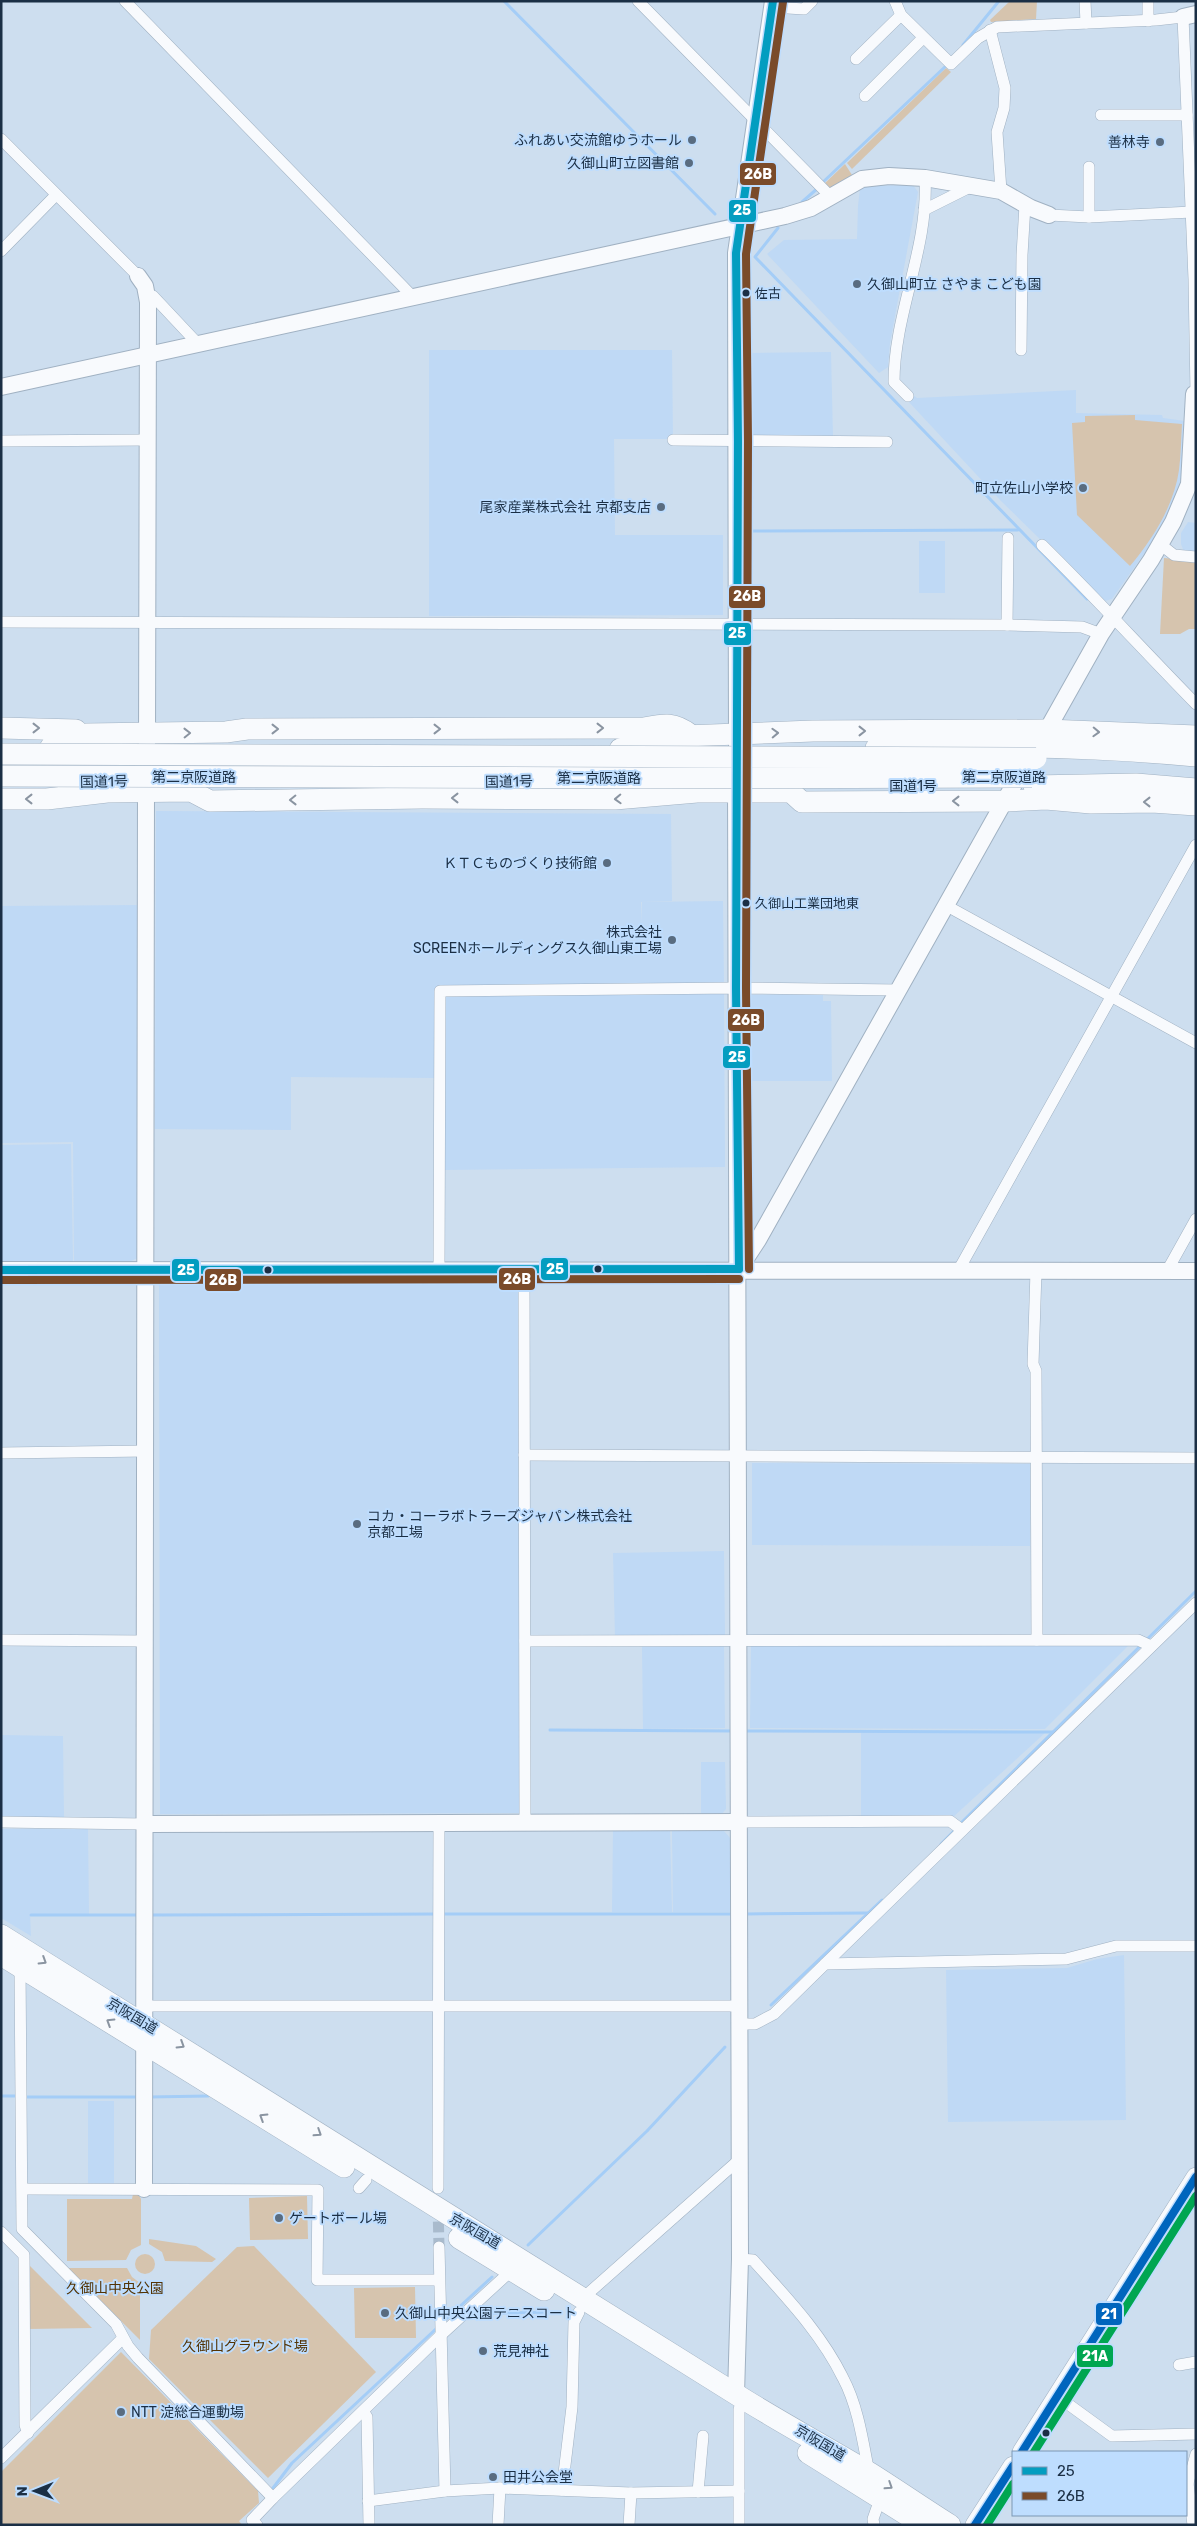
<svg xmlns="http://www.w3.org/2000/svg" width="1197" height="2526" viewBox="0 0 1197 2526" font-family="Rubik,'Noto Sans JP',sans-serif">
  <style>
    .built { fill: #bfd9f5 }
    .green { fill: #d6c4ae }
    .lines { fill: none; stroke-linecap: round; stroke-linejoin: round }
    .stream { stroke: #a4cdf7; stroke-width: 3 }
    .street-tunnel { stroke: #a9bbcd; stroke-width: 11; stroke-dasharray: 11 5.5; stroke-linecap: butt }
    .street-casing { stroke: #a0b1c2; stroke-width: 12 }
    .secondary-casing { stroke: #a0b1c2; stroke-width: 18 }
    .primary-casing { stroke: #a0b1c2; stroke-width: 20 }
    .highway-casing { stroke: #a0b1c2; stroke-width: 22 }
    .street { stroke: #f8fafd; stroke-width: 11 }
    .secondary { stroke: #f8fafd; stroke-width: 16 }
    .primary { stroke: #f8fafd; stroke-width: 19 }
    .highway { stroke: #f8fafd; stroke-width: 21 }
    .highway-bridge-casing { stroke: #a0b1c2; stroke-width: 22; stroke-linecap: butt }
    .highway-bridge { stroke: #f8fafd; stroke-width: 21 }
    .bus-1-casing { stroke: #beddfe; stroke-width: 11 }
    .bus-2-casing { stroke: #beddfe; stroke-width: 11 }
    .bus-3-casing { stroke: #beddfe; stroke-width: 11 }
    .bus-4-casing { stroke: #beddfe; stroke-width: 11 }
    .bus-1 { stroke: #039dc0; stroke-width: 8 }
    .bus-2 { stroke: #7a4b2a; stroke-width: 8 }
    .bus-3 { stroke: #0065bd; stroke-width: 8 }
    .bus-4 { stroke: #00a651; stroke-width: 8 }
    .oneway { stroke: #8a94a1 }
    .poi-dot { fill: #596c80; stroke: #beddfe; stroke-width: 2 }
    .bus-dot { fill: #1b2f45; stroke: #beddfe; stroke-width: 2 }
    .labels { text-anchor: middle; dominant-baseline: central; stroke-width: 4; stroke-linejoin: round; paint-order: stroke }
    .bus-label { font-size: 13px; fill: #1b2f45; stroke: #beddfe; text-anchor: start }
    .poi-label { font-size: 14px; fill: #1b2f45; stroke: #beddfe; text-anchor: end }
    .street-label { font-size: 14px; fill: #1b2f45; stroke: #beddfe }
    .park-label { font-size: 14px; fill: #533304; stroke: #beddfe }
    .line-badge { stroke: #beddfe; stroke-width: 2 }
    .badge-label { font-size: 14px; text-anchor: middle; font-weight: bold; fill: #fff }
  </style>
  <rect width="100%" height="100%" fill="#cddeef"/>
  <g class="built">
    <polygon points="913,185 918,192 890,343 888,367 879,373 767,254 784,240 857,239 858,206 860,189 865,186"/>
    <polygon points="429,350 672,350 673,439 614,439 615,535 723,535 723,615 429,616"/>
    <polygon points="831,352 833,437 756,438 751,432 751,353"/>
    <polygon points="1076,390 1076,413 1162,415 1163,418 1185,421 1182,476 1169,511 1153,541 1112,599 1105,601 1053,547 1045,544 1001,501 907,400 912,394 917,398"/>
    <polygon points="1188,522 1196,523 1196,553 1184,552 1181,544 1181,533"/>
    <rect x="919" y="541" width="26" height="52"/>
    <polygon points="156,811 671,814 672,901 641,902 641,924 642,902 723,901 724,986 436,986 436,1078 291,1077 291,1130 155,1129"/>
    <polygon points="141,905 138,1258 131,1261 74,1261 73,1142 2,1143 1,906"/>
    <polygon points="724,992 725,1167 443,1170 442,995"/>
    <polygon points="823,994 823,1001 831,1001 832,1081 750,1081 749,995"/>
    <polygon points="71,1144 73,1261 1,1262 1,1145"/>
    <polygon points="518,1280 519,1813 160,1814 159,1281"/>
    <polygon points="752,1463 1030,1464 1030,1546 752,1545"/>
    <polygon points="724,1551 725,1637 615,1638 613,1553"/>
    <polygon points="642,1645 724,1645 725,1728 643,1729"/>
    <polygon points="751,1645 1129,1645 1045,1729 750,1728"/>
    <polygon points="861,1733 1045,1733 952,1818 861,1819"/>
    <polygon points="1,1735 63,1736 64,1818 1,1818"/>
    <polygon points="701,1762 725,1762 726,1809 719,1817 701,1817"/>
    <polygon points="1,1829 88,1829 89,1914 30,1914 31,1936 1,1918"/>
    <polygon points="670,1829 672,1912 612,1912 613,1830"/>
    <polygon points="672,1831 724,1831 730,1838 730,1912 673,1912"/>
    <polygon points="1124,1955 1126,2120 948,2122 946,1970 1067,1968 1097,1959"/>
    <rect x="88" y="2101" width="26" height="83"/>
  </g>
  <g class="green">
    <polygon points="1010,1 1037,1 1036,19 991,22 990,20"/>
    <polygon points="946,68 951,72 852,169 847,163"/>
    <polygon points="845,164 852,175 829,190 823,185"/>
    <path d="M1135,415V420L1182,424C1181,439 1181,455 1179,470C1174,506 1152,540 1130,566L1077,515L1072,423L1085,422V416Z"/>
    <polygon points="1164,558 1196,561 1196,629 1189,629 1180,634 1160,634"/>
    <polygon points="133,2194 138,2194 141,2199 141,2245 131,2250 126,2260 67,2261 67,2199 132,2199"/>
    <polygon points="307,2196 308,2239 250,2240 249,2198"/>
    <polygon points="149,2239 196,2246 216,2259 212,2262 165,2261 162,2252 149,2244"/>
    <polygon points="254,2246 376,2372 268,2478 149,2359 151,2330 237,2247"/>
    <circle cx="145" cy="2264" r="10"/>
    <polygon points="28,2264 92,2328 28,2329"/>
    <polygon points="68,2268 127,2268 132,2277 140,2283 140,2340"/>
    <polygon points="415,2287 416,2338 355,2338 354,2288"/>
    <polygon points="121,2352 258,2491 259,2503 239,2521 242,2525 1,2525 1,2472"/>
  </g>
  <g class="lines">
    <g class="stream">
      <polyline points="504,1 715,214"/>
      <polyline points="963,45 999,1"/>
      <polyline points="822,183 948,64"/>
      <polyline points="802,202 818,188"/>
      <polyline points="778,228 755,257 1087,599"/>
      <polyline points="751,531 1018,530"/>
      <polyline points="550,1730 734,1731"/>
      <polyline points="743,1731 1054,1732"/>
      <polyline points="960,1824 1196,1591"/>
      <polyline points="941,1844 956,1829"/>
      <polyline points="442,1914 733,1914"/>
      <polyline points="744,1914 868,1913"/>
      <polyline points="31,1915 141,1915"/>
      <polyline points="149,1915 436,1914"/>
      <polyline points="771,2005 882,1900"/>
      <polyline points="1,2096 18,2096"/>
      <polyline points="24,2097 140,2097"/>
      <polyline points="149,2097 208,2096"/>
      <polyline points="528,2245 647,2131 725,2047"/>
      <polyline points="470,2314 553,2312"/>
      <polyline points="444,2321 492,2277"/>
      <polyline points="270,2492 292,2463 438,2327"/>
    </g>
    <polyline class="street-tunnel" points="438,2205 439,2247"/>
    <g class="street-casing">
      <g id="street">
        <polyline points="125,1 414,298"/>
        <polyline points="638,1 830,196"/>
        <polyline points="895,1 901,15 951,64 978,38 997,27 1156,20 1183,17 1194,279 1196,393"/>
        <polyline points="1085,1 1086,23"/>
        <polyline points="772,7 804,9 812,1"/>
        <polyline points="1148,21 1148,1"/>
        <polyline points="990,30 1005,88 1004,108 997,132 1001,191"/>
        <polyline points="856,59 901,15"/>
        <polyline points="865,96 923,38"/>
        <polyline points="1101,115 1187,115"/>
        <polyline points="1,139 138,276"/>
        <polyline points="924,210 972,186"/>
        <polyline points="1049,215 1089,217 1192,212"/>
        <polyline points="1089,217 1089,167"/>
        <polyline points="1,251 56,195"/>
        <polyline points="153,296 199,345"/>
        <polyline points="1021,350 1022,255 1025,205"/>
        <path d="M908,396L894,382C894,313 929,248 925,178"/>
        <polyline points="673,440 887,442"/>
        <polyline points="1,441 147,440"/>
        <polyline points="1160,544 1174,555 1196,557"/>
        <path d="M1042,545C1095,597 1144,651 1196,704"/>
        <polyline points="1,622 1007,625 1082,627 1101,634"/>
        <polyline points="1007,625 1008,538"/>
        <polyline points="947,906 1196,1043"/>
        <polyline points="439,1270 440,991 736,988 898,990"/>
        <polyline points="524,1270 525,1823"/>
        <polyline points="958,1271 1196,845"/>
        <polyline points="1036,1271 1033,1364 1036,1371 1037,1640"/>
        <polyline points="1167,1271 1196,1219"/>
        <polyline points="1,1453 146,1451"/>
        <polyline points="524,1455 1196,1458"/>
        <polyline points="1,1640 145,1641"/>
        <polyline points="525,1641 1138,1640 1151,1646"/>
        <polyline points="1,1822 145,1824"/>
        <polyline points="740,1822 950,1821 962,1830"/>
        <polyline points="825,1964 1196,1603"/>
        <polyline points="20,1966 22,2229 116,2324 128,2346 138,2358 273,2498"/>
        <polyline points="145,2006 740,2006"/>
        <polyline points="740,2024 755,2024 774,2014 825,1964 1066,1959 1116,1946 1196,1946"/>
        <polyline points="359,2188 366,2180"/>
        <polyline points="438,2188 439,1823"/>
        <polyline points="23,2189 318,2190 317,2280 438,2280"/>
        <polyline points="1,2232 24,2255 25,2425 28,2433"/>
        <polyline points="439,2247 445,2491"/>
        <path d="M740,2259L753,2260C786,2297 821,2333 843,2378C858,2406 863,2442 869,2473"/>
        <polyline points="583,2298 740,2159"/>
        <polyline points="1179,2365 1196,2362"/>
        <polyline points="1057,2396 1112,2436 1196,2434"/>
        <polyline points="364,2412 367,2417 369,2525"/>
        <polyline points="1,2458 123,2338"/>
        <polyline points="1188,2483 1193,2525"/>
        <polyline points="1186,2484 1188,2483 1196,2454"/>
        <polyline points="562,2490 572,2407 574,2322 579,2312"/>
        <polyline points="698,2492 703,2436"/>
        <polyline points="368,2501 445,2491 500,2488 631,2493 739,2491"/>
        <polyline points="257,2525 252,2520 273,2498 442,2334 512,2270"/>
        <polyline points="498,2525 500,2488"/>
        <polyline points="629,2525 631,2493"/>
        <polyline points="739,2525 739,2409"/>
        <polyline points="874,2525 873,2519 880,2499"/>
      </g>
    </g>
    <g class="secondary-casing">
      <g id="secondary">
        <polyline points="1183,17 1196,14"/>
        <polyline points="138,276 145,286 148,302 147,744"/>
        <polyline points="1,387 785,216 811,208 862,179 889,176 925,178 1001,191 1031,208 1049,215"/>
        <polyline points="1042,739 1101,634 1151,560 1173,522 1189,484 1194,394"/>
        <polyline points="737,745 736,253 773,1"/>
        <polyline points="739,1269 758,1240 1022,770"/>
        <polyline points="1,1270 1196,1271"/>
        <polyline points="145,1824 740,1822"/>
        <polyline points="144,2189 146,781"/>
        <polyline points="736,2394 740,2259 736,782"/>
      </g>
    </g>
    <g class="primary-casing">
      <g id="primary">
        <polyline points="1022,2452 1196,2177"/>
        <polyline points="975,2525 1013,2466"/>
      </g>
    </g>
    <g class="highway-casing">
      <g id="highway">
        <polyline points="1,728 76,730"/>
        <path d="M876,748C983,745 1090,746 1196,756"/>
        <polyline points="620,749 658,737 813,731 1047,730 1196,736"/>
        <path d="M49,750L56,739L86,734L226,732L247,729L644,728C665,724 674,722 691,735"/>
        <polyline points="1034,786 1136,784 1196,789"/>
        <polyline points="1,799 47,799 107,792 191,791 210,801 422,798 615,799 697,792 791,792 802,802 1005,801 1046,799 1091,803 1152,802 1196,805"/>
        <path d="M1,1935C246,2087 491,2239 734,2393C778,2421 825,2446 870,2473C897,2490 923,2508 950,2525"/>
        <polyline points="1,1955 344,2167"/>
        <polyline points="459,2238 544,2290"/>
        <polyline points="808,2453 923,2525"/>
      </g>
    </g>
    <use href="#street" class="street"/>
    <use href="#secondary" class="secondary"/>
    <use href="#primary" class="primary"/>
    <use href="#highway" class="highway"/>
    <g class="highway-bridge-casing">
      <g id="highway-bridge">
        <polyline points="1,754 1036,758"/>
        <polyline points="1,776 641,778 1032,777"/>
      </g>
    </g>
    <use href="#highway-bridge" class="highway-bridge"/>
    <g class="bus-1-casing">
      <g id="bus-1">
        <polyline points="739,1269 736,988 738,441 736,253 773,1"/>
        <polyline points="1,1270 739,1269"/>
      </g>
    </g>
    <g class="bus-2-casing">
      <g id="bus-2">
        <polyline points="749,1269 746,988 748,441 746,254 783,2"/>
        <polyline points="1,1280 739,1279"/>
      </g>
    </g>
    <g class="bus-3-casing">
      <g id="bus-3">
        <polyline points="1022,2452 1196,2177"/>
        <polyline points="975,2525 1013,2466"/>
      </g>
    </g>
    <g class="bus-4-casing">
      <g id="bus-4">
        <polyline points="1034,2452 1196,2196"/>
        <polyline points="987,2525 1013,2484"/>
      </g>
    </g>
    <use href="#bus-1" class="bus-1"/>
    <use href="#bus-2" class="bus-2"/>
    <use href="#bus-3" class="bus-3"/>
    <use href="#bus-4" class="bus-4"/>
  </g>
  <defs><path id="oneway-chevron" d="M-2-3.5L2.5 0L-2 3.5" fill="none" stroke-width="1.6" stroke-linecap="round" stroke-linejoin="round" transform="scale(1.25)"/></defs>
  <g class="oneway">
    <use href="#oneway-chevron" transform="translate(36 728)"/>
    <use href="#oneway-chevron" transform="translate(600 728)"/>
    <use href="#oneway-chevron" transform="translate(275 729)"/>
    <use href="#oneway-chevron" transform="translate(437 729)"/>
    <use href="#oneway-chevron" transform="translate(862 731)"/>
    <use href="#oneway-chevron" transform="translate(1096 732) rotate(2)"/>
    <use href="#oneway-chevron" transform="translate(187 733) rotate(-1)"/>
    <use href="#oneway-chevron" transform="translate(775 733) rotate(-2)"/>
    <use href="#oneway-chevron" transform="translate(455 798) rotate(-180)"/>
    <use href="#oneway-chevron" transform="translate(29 799) rotate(-180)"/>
    <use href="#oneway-chevron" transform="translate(618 799) rotate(178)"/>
    <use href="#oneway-chevron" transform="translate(293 800) rotate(179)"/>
    <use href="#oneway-chevron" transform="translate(956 801) rotate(180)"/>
    <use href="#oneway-chevron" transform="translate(1147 802) rotate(180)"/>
    <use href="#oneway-chevron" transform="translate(43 1961) rotate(32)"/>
    <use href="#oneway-chevron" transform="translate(110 2022) rotate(-148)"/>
    <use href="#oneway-chevron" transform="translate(181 2045) rotate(32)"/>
    <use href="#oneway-chevron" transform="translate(263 2117) rotate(-148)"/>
    <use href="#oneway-chevron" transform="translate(318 2133) rotate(33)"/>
    <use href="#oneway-chevron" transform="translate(889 2486) rotate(33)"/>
  </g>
  <g class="poi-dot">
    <circle cx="692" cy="140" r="5"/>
    <circle cx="1160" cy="142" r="5"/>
    <circle cx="689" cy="163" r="5"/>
    <circle cx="857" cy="284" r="5"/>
    <circle cx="1083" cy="488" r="5"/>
    <circle cx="661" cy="507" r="5"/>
    <circle cx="607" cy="863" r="5"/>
    <circle cx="672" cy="940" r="5"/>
    <circle cx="357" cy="1524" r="5"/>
    <circle cx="279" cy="2218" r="5"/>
    <circle cx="385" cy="2313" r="5"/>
    <circle cx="483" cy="2351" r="5"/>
    <circle cx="121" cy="2412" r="5"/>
    <circle cx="493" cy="2477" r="5"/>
  </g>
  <g class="bus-dot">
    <circle cx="746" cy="293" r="4.5"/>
    <circle cx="746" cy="903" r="4.5"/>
    <circle cx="598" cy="1269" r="4.5"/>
    <circle cx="268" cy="1270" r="4.5"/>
    <circle cx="1046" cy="2433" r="4.5"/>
  </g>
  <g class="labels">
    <g class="bus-label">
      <text x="755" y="293">佐古</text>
      <text x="755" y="903">久御山工業団地東</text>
    </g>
    <g class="poi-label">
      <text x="682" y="140">ふれあい交流館ゆうホール</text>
      <text x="1150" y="142">善林寺</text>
      <text x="679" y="163">久御山町立図書館</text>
      <text x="867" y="284" text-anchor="start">久御山町立 さやま こども園</text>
      <text x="1073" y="488">町立佐山小学校</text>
      <text x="651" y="507">尾家産業株式会社 京都支店</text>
      <text x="597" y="863">ＫＴＣものづくり技術館</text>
      <text x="662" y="932">株式会社<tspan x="662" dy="16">SCREENホールディングス久御山東工場</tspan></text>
      <text x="367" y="1516" text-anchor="start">コカ・コーラボトラーズジャパン株式会社<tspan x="367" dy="16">京都工場</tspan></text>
      <text x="289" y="2218" text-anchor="start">ゲートボール場</text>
      <text x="395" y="2313" text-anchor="start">久御山中央公園テニスコート</text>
      <text x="493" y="2351" text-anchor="start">荒見神社</text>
      <text x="131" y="2412" text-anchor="start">NTT 淀総合運動場</text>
      <text x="503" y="2477" text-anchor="start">田井公会堂</text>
    </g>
    <g class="street-label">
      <text x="194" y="777">第二京阪道路</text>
      <text x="1004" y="777">第二京阪道路</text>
      <text x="599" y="778">第二京阪道路</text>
      <text transform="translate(104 782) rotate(-1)">国道1号</text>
      <text transform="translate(509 782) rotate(-1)">国道1号</text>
      <text x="913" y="786">国道1号</text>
      <text transform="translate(132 2016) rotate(31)">京阪国道</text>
      <text transform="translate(475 2231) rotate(30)">京阪国道</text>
      <text transform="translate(820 2443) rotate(31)">京阪国道</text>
    </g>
    <g class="park-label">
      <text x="115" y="2288">久御山中央公園</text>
      <text x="245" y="2346">久御山グラウンド場</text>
    </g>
  </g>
  <g class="line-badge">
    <rect x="739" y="162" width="38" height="24" rx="5" fill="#7a4b2a"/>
    <rect x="728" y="199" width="29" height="24" rx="5" fill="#039dc0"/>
    <rect x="728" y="585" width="38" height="24" rx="5" fill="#7a4b2a"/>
    <rect x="723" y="622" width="29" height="24" rx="5" fill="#039dc0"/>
    <rect x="727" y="1008" width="38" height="24" rx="5" fill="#7a4b2a"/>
    <rect x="722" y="1045" width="29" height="24" rx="5" fill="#039dc0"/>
    <rect x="540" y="1257" width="29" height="24" rx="5" fill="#039dc0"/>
    <rect x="171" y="1258" width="29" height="24" rx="5" fill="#039dc0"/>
    <rect x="498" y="1267" width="38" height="24" rx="5" fill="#7a4b2a"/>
    <rect x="204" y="1268" width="38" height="24" rx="5" fill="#7a4b2a"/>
    <rect x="1095" y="2302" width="28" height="24" rx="5" fill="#0065bd"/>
    <rect x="1076" y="2344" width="38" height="24" rx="5" fill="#00a651"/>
  </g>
  <g class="badge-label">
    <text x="758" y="179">26B</text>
    <text x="742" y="215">25</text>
    <text x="747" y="601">26B</text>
    <text x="737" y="638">25</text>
    <text x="746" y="1025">26B</text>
    <text x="737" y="1062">25</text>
    <text x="555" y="1274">25</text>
    <text x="186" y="1275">25</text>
    <text x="517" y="1284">26B</text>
    <text x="223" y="1285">26B</text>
    <text x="1109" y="2319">21</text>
    <text x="1095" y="2361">21A</text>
  </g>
  <rect width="1197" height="2526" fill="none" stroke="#1b2f45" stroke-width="5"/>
  <rect x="1012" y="2451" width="175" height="65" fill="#beddfe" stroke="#7d97b4"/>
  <rect x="1022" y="2467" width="25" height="8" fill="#039dc0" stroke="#7d97b4"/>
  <text x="1057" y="2476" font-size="15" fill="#1b2f45">25</text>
  <rect x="1022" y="2492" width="25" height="8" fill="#7a4b2a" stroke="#7d97b4"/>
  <text x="1057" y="2501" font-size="15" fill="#1b2f45">26B</text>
  <g transform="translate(35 2491) rotate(269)" stroke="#beddfe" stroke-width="4" paint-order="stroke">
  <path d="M0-4L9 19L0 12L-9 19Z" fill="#1b2f45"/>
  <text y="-8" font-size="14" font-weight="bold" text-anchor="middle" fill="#1b2f45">N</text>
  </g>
</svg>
